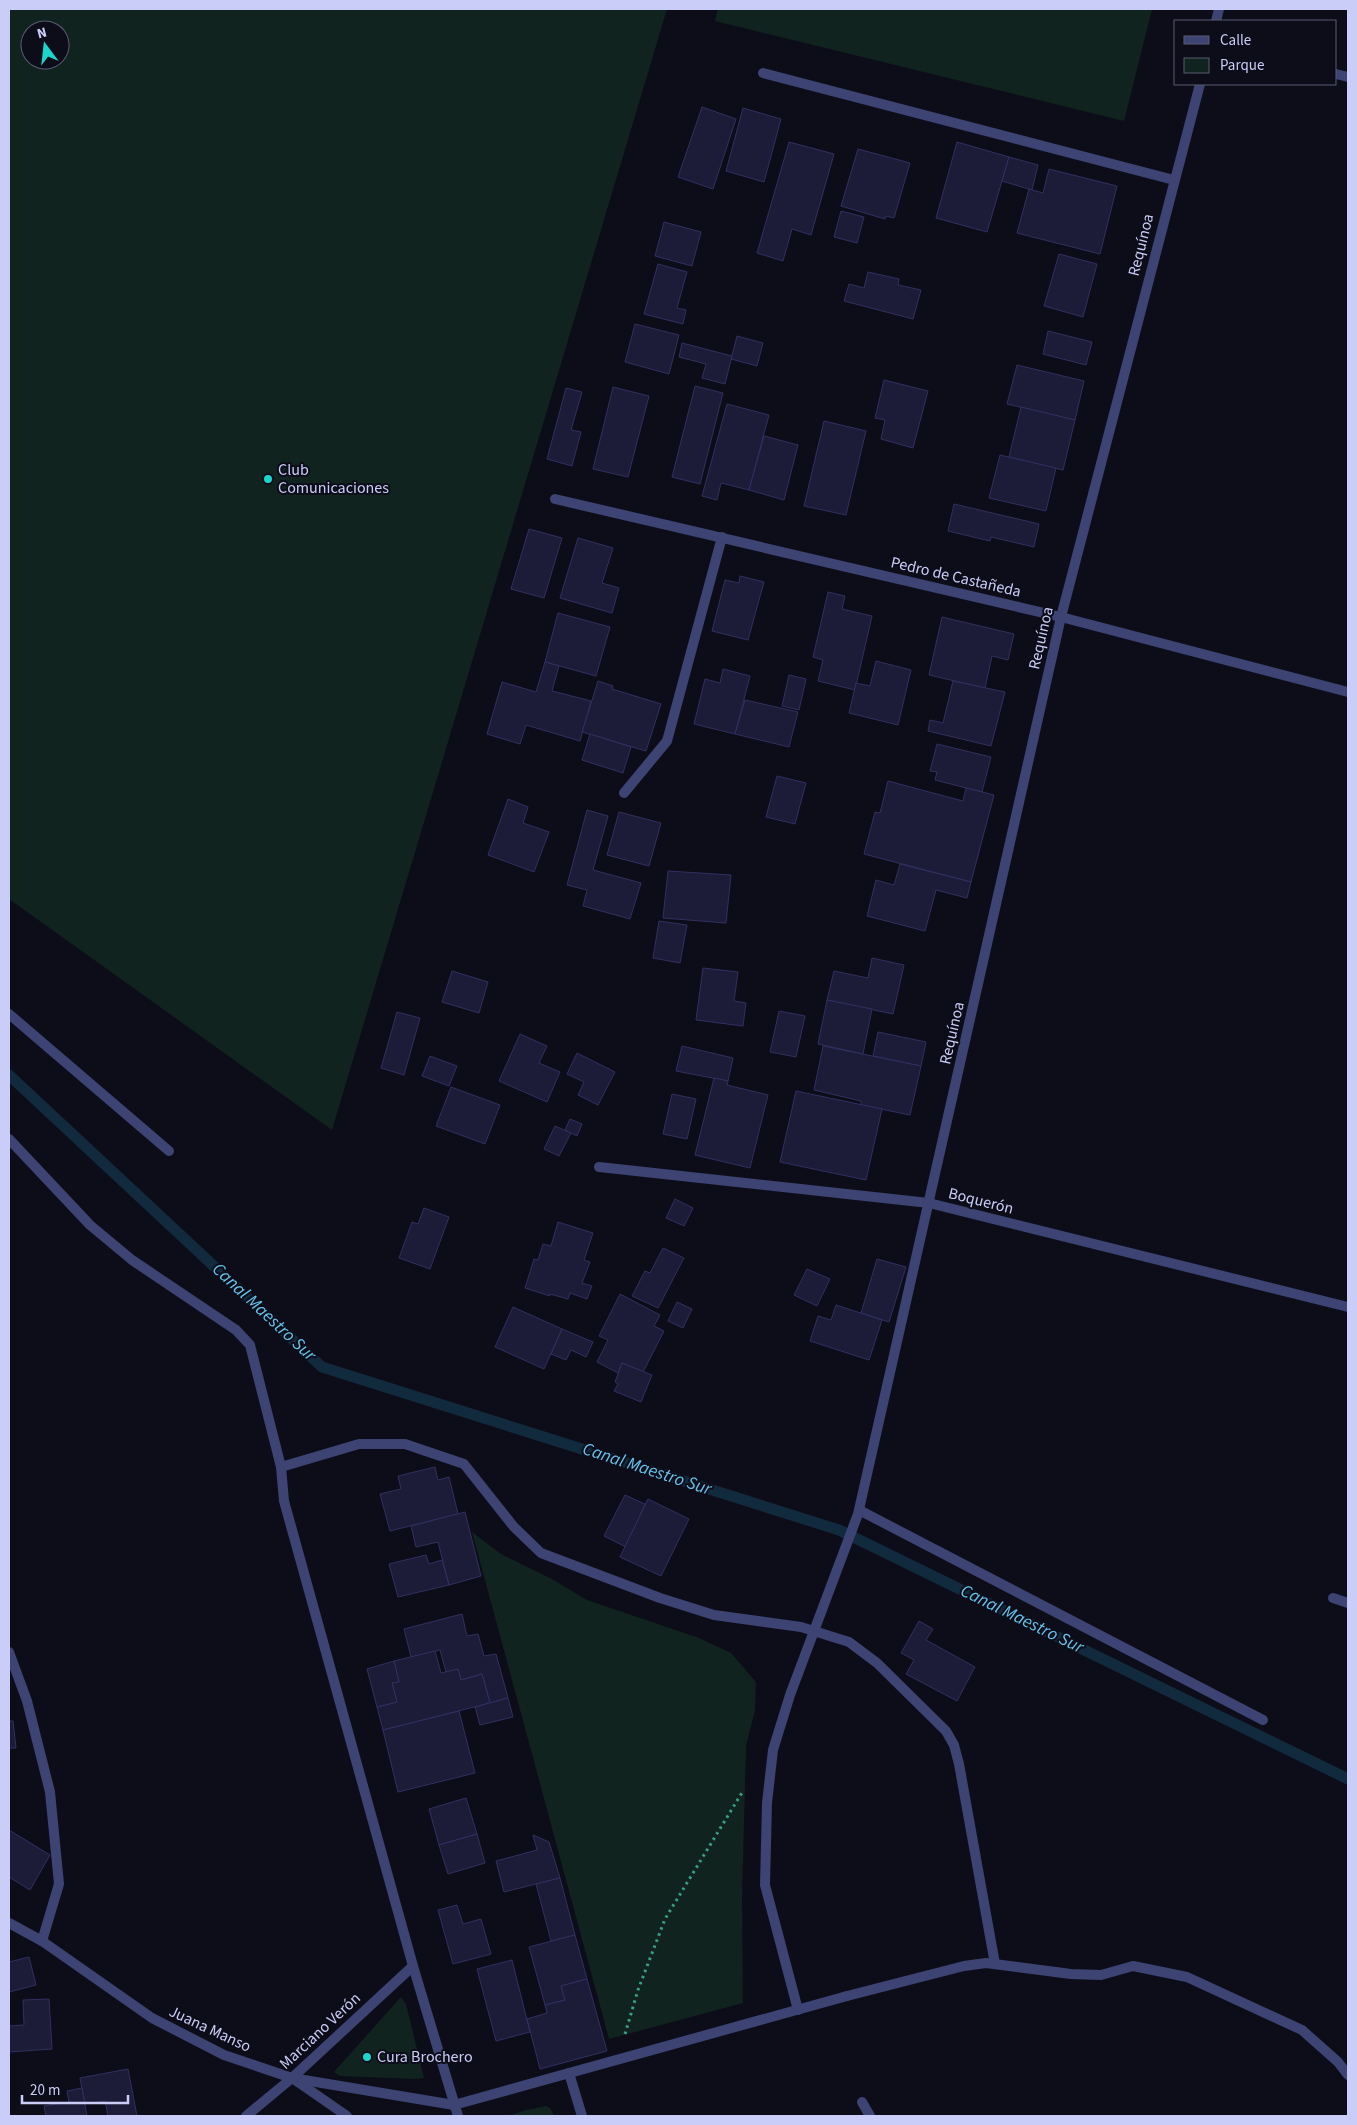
<svg xmlns="http://www.w3.org/2000/svg" width="1357" height="2125" viewBox="0 0 1357 2125" font-family="'Source Sans 3',sans-serif">
  <style>
    .green { fill: #10231f; fill-rule: evenodd }
    .lines { fill: none; stroke-linecap: round; stroke-linejoin: round }
    .stream { stroke: #122a3d; stroke-width: 11 }
    .building { fill: #1c1b38; stroke: #313061 }
    .path { stroke: #3a9e88; stroke-width: 3; stroke-dasharray: 2.5 4; stroke-linecap: butt }
    .lane { stroke: #3d4373; stroke-width: 10 }
    .street { stroke: #3d4373; stroke-width: 10 }
    .poi-dot { fill: #1ad6cb; stroke: #0d0d19; stroke-width: 2 }
    .labels { text-anchor: middle; dominant-baseline: central; stroke-width: 4; stroke-linejoin: round; paint-order: stroke }
    .street-label { font-size: 16px; fill: #cbcdf9; stroke: #0d0d19 }
    .poi-label { font-size: 16px; fill: #cbcdf9; stroke: #0d0d19; text-anchor: start }
    .water-label { font-size: 18px; font-style: italic; fill: #65c4ec; stroke: #0d0d19 }
  </style>
  <rect width="100%" height="100%" fill="#0d0d19"/>
  <g class="green">
    <path d="M9,9H667L332,1130L9,899ZM30,30H60V60H30Z"/>
    <polygon points="718,9 1152,9 1124,121 715,21"/>
    <polygon points="472,1532 501,1554 552,1579 587,1600 699,1638 731,1653 756,1682 755,1710 746,1746 742,1899 743,2003 609,2039"/>
    <polygon points="401,1997 406,2004 424,2078 416,2079 340,2076 334,2072"/>
    <polygon points="546,2106 550,2108 554,2116 508,2116 526,2110"/>
  </g>
  <g class="lines">
    <polyline class="stream" points="9,1075 322,1367 839,1530 1348,1779"/>
  </g>
  <g class="building">
    <polygon points="702,107 736,119 713,189 678,177"/>
    <polygon points="743,108 781,119 764,182 726,171"/>
    <polygon points="789,142 834,154 811,235 792,229 783,261 757,253"/>
    <polygon points="957,142 1009,157 987,232 936,218"/>
    <polygon points="858,149 910,163 894,218 886,216 885,219 841,206"/>
    <polygon points="1009,157 1038,165 1032,190 1002,181"/>
    <polygon points="1049,169 1117,186 1100,254 1017,233 1029,189 1043,193"/>
    <polygon points="841,211 864,217 857,243 834,237"/>
    <polygon points="664,222 701,232 692,266 655,256"/>
    <polygon points="1059,254 1097,264 1083,317 1044,306"/>
    <polygon points="658,264 687,272 677,308 686,310 683,324 644,314"/>
    <polygon points="868,272 899,279 898,285 921,290 913,319 844,301 849,284 864,288"/>
    <polygon points="635,324 679,335 669,374 625,362"/>
    <polygon points="1048,331 1092,342 1086,365 1043,354"/>
    <polygon points="737,336 763,343 757,366 731,359"/>
    <polygon points="682,343 732,356 725,384 702,378 706,364 679,357"/>
    <polygon points="1017,365 1084,381 1075,420 1007,404"/>
    <polygon points="884,380 928,391 913,448 881,439 885,420 875,418"/>
    <polygon points="695,386 723,393 700,484 672,477"/>
    <polygon points="613,387 649,396 628,477 593,469"/>
    <polygon points="566,388 582,392 571,430 581,432 572,466 547,459"/>
    <polygon points="727,404 769,415 749,490 721,483 717,500 702,496"/>
    <polygon points="1021,407 1075,420 1063,470 1009,457"/>
    <polygon points="824,421 866,431 846,515 804,506"/>
    <polygon points="764,436 798,445 784,500 749,490"/>
    <polygon points="1000,455 1056,468 1046,511 989,498"/>
    <polygon points="954,504 1039,524 1034,547 991,537 990,541 948,531"/>
    <polygon points="529,529 562,538 544,598 511,589"/>
    <polygon points="578,538 613,548 602,583 619,588 612,613 560,598"/>
    <polygon points="740,576 764,582 748,640 712,631 725,580 739,583"/>
    <polygon points="828,592 845,596 842,609 872,616 855,690 818,681 823,660 813,657"/>
    <polygon points="558,613 610,627 596,676 545,662"/>
    <polygon points="942,617 1014,634 1008,660 992,656 985,688 929,675"/>
    <polygon points="876,661 911,670 898,725 849,713 856,683 870,686"/>
    <polygon points="545,662 559,666 552,691 591,701 580,741 526,725 520,744 487,734 502,682 536,692"/>
    <polygon points="723,669 750,676 735,734 694,724 705,679 720,683"/>
    <polygon points="789,675 806,679 799,710 782,706"/>
    <polygon points="598,681 613,686 612,689 661,704 646,751 582,732"/>
    <polygon points="953,681 1005,692 991,746 928,731 930,720 943,723"/>
    <polygon points="745,700 798,712 789,747 735,734"/>
    <polygon points="590,734 631,747 623,773 582,760"/>
    <polygon points="937,744 991,757 982,792 935,780 937,772 930,771"/>
    <polygon points="777,776 806,783 795,824 766,817"/>
    <polygon points="888,781 963,801 966,788 994,795 971,882 864,854 875,812 880,813"/>
    <polygon points="508,799 528,807 523,823 549,832 534,872 488,855"/>
    <polygon points="587,810 608,816 593,870 641,883 630,919 583,906 587,890 567,885"/>
    <polygon points="619,812 661,823 649,866 607,855"/>
    <polygon points="900,864 971,882 967,898 936,890 925,931 867,916 876,880 894,885"/>
    <polygon points="668,871 731,875 726,923 663,918"/>
    <polygon points="659,921 687,925 680,963 653,958"/>
    <polygon points="872,958 904,965 893,1014 827,1000 834,971 868,978"/>
    <polygon points="703,968 738,972 734,1001 746,1003 743,1026 696,1020"/>
    <polygon points="452,971 488,982 479,1013 442,1002"/>
    <polygon points="827,1000 872,1009 863,1054 818,1044"/>
    <polygon points="779,1011 805,1016 796,1057 770,1052"/>
    <polygon points="397,1012 420,1018 404,1075 381,1068"/>
    <polygon points="878,1032 926,1042 921,1066 873,1056"/>
    <polygon points="520,1034 547,1046 539,1063 560,1072 547,1102 499,1081"/>
    <polygon points="682,1046 733,1058 728,1081 676,1071"/>
    <polygon points="823,1046 921,1066 910,1115 861,1105 861,1101 814,1090"/>
    <polygon points="577,1053 615,1072 598,1105 578,1095 584,1082 567,1074"/>
    <polygon points="430,1056 457,1066 449,1086 422,1076"/>
    <polygon points="714,1078 728,1081 727,1085 768,1095 750,1168 695,1155"/>
    <polygon points="451,1087 500,1105 485,1144 436,1126"/>
    <polygon points="796,1091 882,1109 866,1180 780,1162"/>
    <polygon points="672,1094 696,1099 687,1139 663,1134"/>
    <polygon points="570,1119 582,1124 577,1136 565,1130"/>
    <polygon points="555,1126 571,1133 559,1156 544,1149"/>
    <polygon points="675,1199 693,1208 684,1226 666,1218"/>
    <polygon points="424,1208 449,1217 430,1269 399,1258 412,1222 418,1224"/>
    <polygon points="558,1222 593,1233 584,1260 590,1262 582,1283 592,1286 587,1299 570,1293 568,1299 550,1294 550,1296 525,1288 534,1259 538,1260 543,1244 551,1246"/>
    <polygon points="663,1248 684,1258 658,1308 632,1296 645,1271 650,1273"/>
    <polygon points="877,1259 906,1267 889,1322 861,1313"/>
    <polygon points="807,1269 830,1279 817,1306 794,1295"/>
    <polygon points="620,1294 660,1315 654,1326 664,1331 643,1372 622,1363 618,1373 597,1362 608,1340 599,1336"/>
    <polygon points="677,1302 692,1309 683,1328 668,1321"/>
    <polygon points="836,1305 882,1320 869,1360 810,1341 818,1316 831,1320"/>
    <polygon points="513,1307 562,1329 544,1369 495,1347"/>
    <polygon points="562,1329 593,1342 586,1357 571,1350 566,1360 551,1354"/>
    <polygon points="622,1363 652,1375 641,1402 614,1391 618,1384 615,1382"/>
    <polygon points="435,1467 438,1480 449,1477 458,1514 390,1531 380,1494 401,1489 398,1476"/>
    <polygon points="625,1495 645,1504 626,1547 604,1536"/>
    <polygon points="648,1499 689,1519 661,1576 620,1557"/>
    <polygon points="465,1512 481,1576 449,1585 438,1542 416,1547 411,1526"/>
    <polygon points="426,1555 429,1564 442,1560 449,1585 398,1597 389,1564"/>
    <polygon points="462,1614 467,1636 478,1634 484,1656 496,1654 508,1698 490,1703 482,1674 461,1680 458,1669 446,1672 440,1650 411,1657 404,1629"/>
    <polygon points="919,1621 933,1629 926,1640 975,1667 957,1701 906,1674 914,1660 901,1653"/>
    <polygon points="435,1651 441,1673 458,1669 461,1680 482,1674 490,1703 383,1730 377,1707 397,1702 392,1683 399,1682 394,1661"/>
    <polygon points="394,1661 399,1682 392,1683 397,1702 377,1707 367,1669"/>
    <polygon points="508,1698 513,1717 480,1725 475,1707"/>
    <polygon points="459,1711 475,1773 398,1792 383,1730"/>
    <polygon points="9,1721 13,1721 16,1748 9,1748"/>
    <polygon points="466,1798 477,1834 439,1845 429,1809"/>
    <polygon points="9,1830 50,1855 30,1890 9,1877"/>
    <polygon points="477,1834 485,1863 448,1874 439,1845"/>
    <polygon points="533,1835 549,1842 560,1878 504,1892 496,1861 537,1850"/>
    <polygon points="560,1878 575,1935 551,1941 536,1884"/>
    <polygon points="457,1905 463,1924 481,1919 491,1954 453,1964 438,1910"/>
    <polygon points="575,1935 587,1979 561,1986 565,2000 545,2005 529,1947"/>
    <polygon points="29,1957 36,1985 9,1992 9,1962"/>
    <polygon points="512,1960 530,2032 496,2041 477,1969"/>
    <polygon points="587,1979 607,2051 540,2069 527,2019 547,2013 545,2005 565,2000 561,1986"/>
    <polygon points="49,1999 52,2049 9,2052 9,2026 24,2025 23,2000"/>
    <polygon points="128,2069 137,2116 108,2116 105,2101 85,2104 80,2078"/>
    <polygon points="82,2088 87,2116 46,2116 44,2106 69,2102 67,2091"/>
  </g>
  <g class="lines">
    <polyline class="path" points="625,2034 638,1990 665,1919 743,1791"/>
    <g class="lane">
      <polyline points="763,73 1174,180"/>
      <polyline points="624,793 667,741 722,537"/>
      <polyline points="9,1014 169,1151"/>
      <polyline points="1333,1598 1348,1603"/>
      <polyline points="847,1996 964,1966 986,1963 1071,1974 1101,1975 1133,1966 1187,1977 1302,2030 1338,2062 1348,2075"/>
    </g>
    <g class="street">
      <polyline points="1216,21 1219,9"/>
      <polyline points="1336,74 1348,77"/>
      <polyline points="555,499 1061,617 1348,692"/>
      <polyline points="9,1139 90,1225 132,1260 236,1330 250,1345 281,1467 284,1501 413,1966 458,2116"/>
      <polyline points="599,1167 929,1203 1348,1307"/>
      <polyline points="281,1467 359,1444 405,1444 464,1464 514,1527 541,1553 660,1598 714,1615 801,1627 849,1642 877,1663 946,1731 954,1745 959,1764 995,1964"/>
      <polyline points="859,1510 1263,1720"/>
      <polyline points="9,1652 27,1701 50,1792 59,1884 42,1941"/>
      <polyline points="9,1923 42,1941 152,2018 224,2055 292,2078 454,2105 847,1996"/>
      <polyline points="798,2010 765,1885 767,1803 773,1750 790,1695 858,1514 1061,617 1200,84"/>
      <polyline points="569,2073 582,2116"/>
      <polyline points="295,2080 347,2116"/>
      <polyline points="862,2102 870,2116"/>
      <polyline points="246,2116 292,2078 413,1966"/>
    </g>
  </g>
  <g class="poi-dot">
    <circle cx="268" cy="479" r="5"/>
    <circle cx="367" cy="2057" r="5"/>
  </g>
  <g class="labels">
    <g class="street-label">
      <text transform="translate(1141 245) rotate(-76)">Requínoa</text>
      <text transform="translate(956 577) rotate(13)">Pedro de Castañeda</text>
      <text transform="translate(1041 638) rotate(-77)">Requínoa</text>
      <text transform="translate(952 1033) rotate(-77)">Requínoa</text>
      <text transform="translate(981 1201) rotate(14)">Boquerón</text>
      <text transform="translate(210 2029) rotate(25)">Juana Manso</text>
      <text transform="translate(320 2031) rotate(-43)">Marciano Verón</text>
    </g>
    <g class="poi-label">
      <text x="278" y="470">Club<tspan x="278" dy="18">Comunicaciones</tspan></text>
      <text x="377" y="2057">Cura Brochero</text>
    </g>
    <g class="water-label">
      <text transform="translate(264 1312) rotate(43)">Canal Maestro Sur</text>
      <text transform="translate(647 1469) rotate(18)">Canal Maestro Sur</text>
      <text transform="translate(1022 1619) rotate(26)">Canal Maestro Sur</text>
    </g>
  </g>
  <rect width="1357" height="2125" fill="none" stroke="#cbcdf9" stroke-width="20"/>
  <rect x="1174" y="20" width="162" height="65" fill="#0d0d19" stroke="#595a73"/>
  <rect x="1184" y="36" width="25" height="8" fill="#3d4373" stroke="#595a73"/>
  <text x="1220" y="45" font-size="15" fill="#cbcdf9">Calle</text>
  <rect x="1184" y="58" width="25" height="15" fill="#10231f" stroke="#595a73"/>
  <text x="1220" y="70" font-size="15" fill="#cbcdf9">Parque</text>
  <g transform="translate(45 45) rotate(345)"><circle r="24" fill="#0d0d19" stroke="#595a73"/>
  <path d="M0-4L9 19L0 12L-9 19Z" fill="#1ad6cb"/>
  <text y="-8" font-size="14" font-weight="bold" text-anchor="middle" fill="#cbcdf9">N</text>
  </g>
  <path d="M22 2095v8h106v-8" fill="none" stroke="#cbcdf9" stroke-width="2.5"/>
  <text x="30" y="2095" font-size="15" fill="#cbcdf9" stroke="#0d0d19" stroke-width="4" paint-order="stroke">20 m</text>
</svg>
